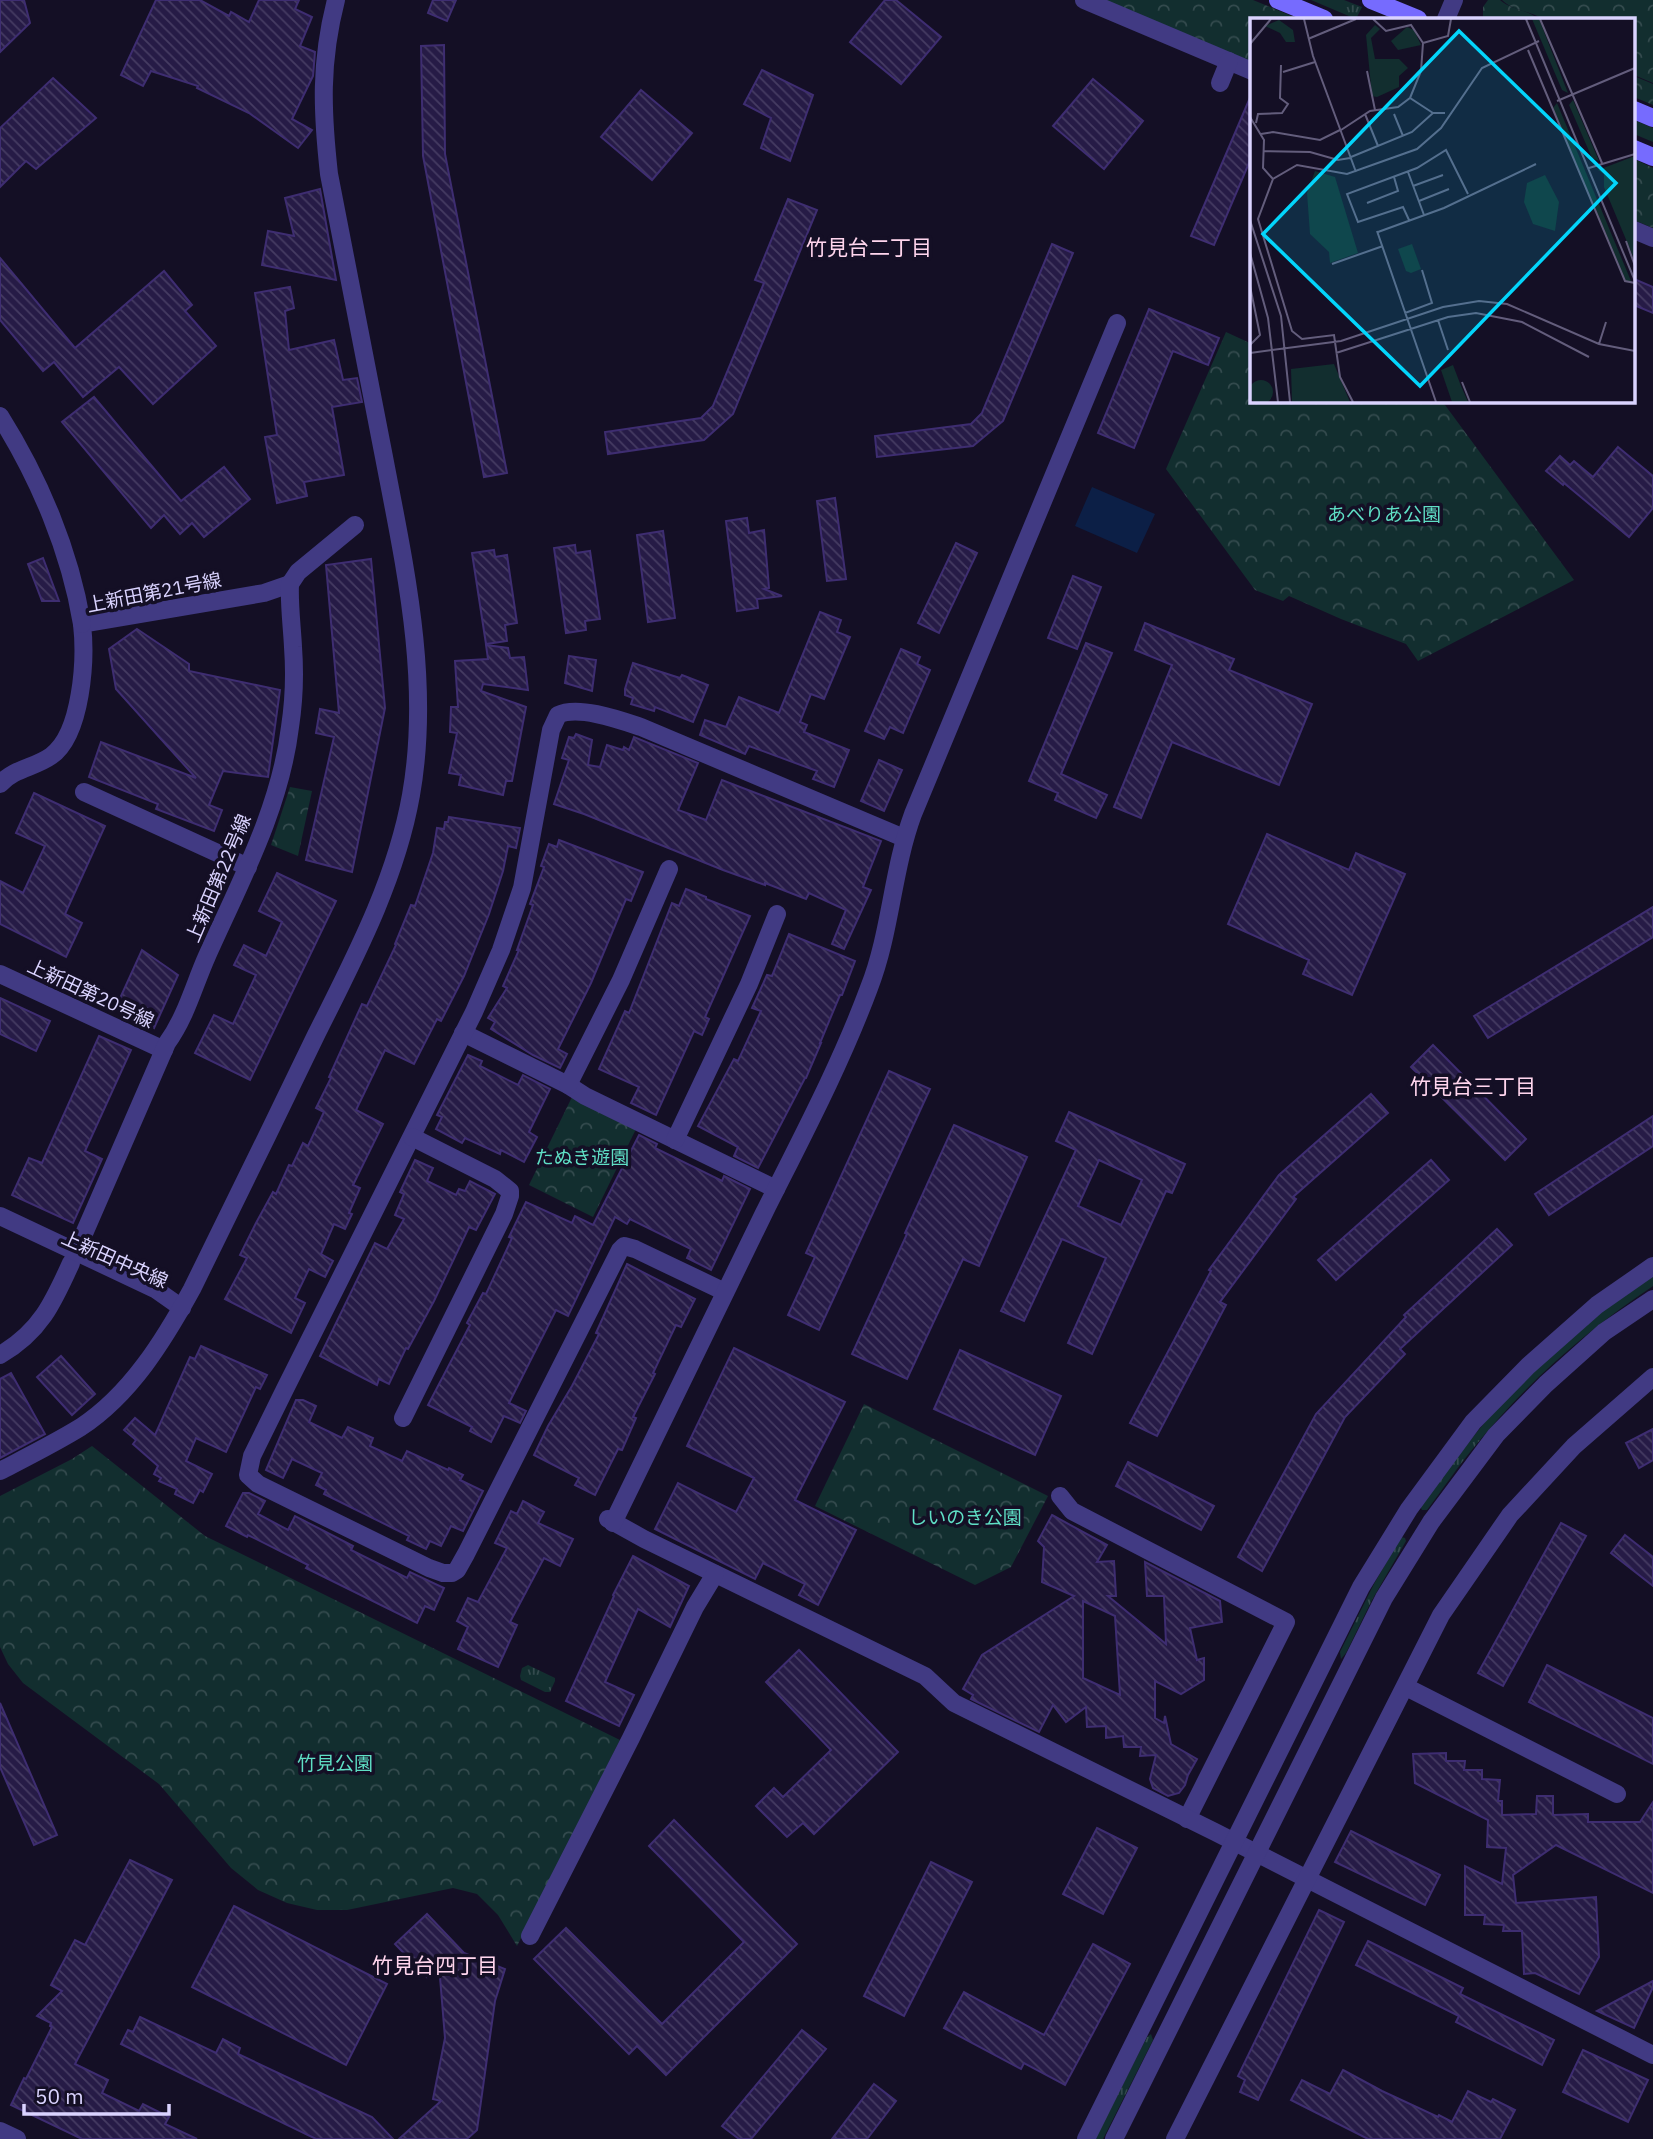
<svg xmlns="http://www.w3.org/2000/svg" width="1653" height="2139" viewBox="0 0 1653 2139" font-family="'IBM Plex Sans','Noto Sans JP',sans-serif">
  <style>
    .grass { fill: url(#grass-tufts) }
    .forest { fill: url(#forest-crowns) }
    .water { fill: #0c1f46 }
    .building { fill: url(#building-back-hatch); stroke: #3e2d71; stroke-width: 2; fill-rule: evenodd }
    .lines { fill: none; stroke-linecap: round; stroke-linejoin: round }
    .minor { stroke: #413a83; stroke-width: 18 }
    .tertiary { stroke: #413a83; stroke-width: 18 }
    .secondary { stroke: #766bfe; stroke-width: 18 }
    .labels { text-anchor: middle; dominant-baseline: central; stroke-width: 7; stroke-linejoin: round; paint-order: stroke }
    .park-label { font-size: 19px; fill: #5fdfc5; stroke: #140f25 }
    .street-label { font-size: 19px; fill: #dad3ff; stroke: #140f25 }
    .neighbourhood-label { font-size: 21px; fill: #ffd5ed; stroke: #140f25 }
    .inset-road { fill: none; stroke: #635d7c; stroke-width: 2 }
    .view { fill: #03d5fb; fill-opacity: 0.15; stroke: #03d5fb; stroke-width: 3.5 }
    .inset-edge { fill: none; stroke: #dad3ff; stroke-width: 3.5 }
  </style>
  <defs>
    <pattern id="grass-tufts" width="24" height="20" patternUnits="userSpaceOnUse" patternTransform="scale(1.75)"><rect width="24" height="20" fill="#122e2f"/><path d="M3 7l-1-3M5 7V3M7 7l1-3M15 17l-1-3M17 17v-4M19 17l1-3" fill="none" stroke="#344b4e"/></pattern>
    <pattern id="forest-crowns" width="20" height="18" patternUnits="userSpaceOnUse" patternTransform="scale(1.75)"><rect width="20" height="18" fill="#122e2f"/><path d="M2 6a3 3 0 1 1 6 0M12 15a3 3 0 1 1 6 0" fill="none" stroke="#344b4e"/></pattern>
    <pattern id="building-back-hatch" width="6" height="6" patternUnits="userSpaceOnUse" patternTransform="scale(1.75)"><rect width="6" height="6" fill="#261b46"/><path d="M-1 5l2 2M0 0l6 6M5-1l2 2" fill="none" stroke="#453b62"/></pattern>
  </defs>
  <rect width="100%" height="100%" fill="#140f25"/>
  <g class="grass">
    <polygon points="1311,0 1344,0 1362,7 1356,19"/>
    <polygon points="1634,120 1653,128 1653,142 1634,134"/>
    <path d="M1653,1273V1286C1587,1330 1525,1384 1475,1446C1458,1466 1443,1489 1427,1510H1422L1420,1506C1450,1466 1480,1426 1514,1389C1553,1347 1606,1306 1653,1273Z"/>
    <polygon points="1401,1537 1405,1538 1406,1541 1372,1600 1346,1653 1341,1659 1340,1652 1374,1584"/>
    <polygon points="528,1665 555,1678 555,1681 550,1692 545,1692 521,1680 520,1676 522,1668"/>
    <polygon points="1151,2034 1153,2040 1103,2139 1095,2139 1147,2037"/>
  </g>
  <g class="forest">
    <polygon points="1104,0 1253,0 1299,19 1252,19 1252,62"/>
    <path d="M1488,0H1500C1511,10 1529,10 1538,19H1483V7Z"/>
    <path d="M1502,0H1653V83L1634,75V19H1543C1530,11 1513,11 1502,0Z"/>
    <polygon points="1634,76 1653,84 1653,105 1634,97"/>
    <polygon points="1634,159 1653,168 1653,228 1634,220"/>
    <polygon points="1226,332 1252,344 1252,401 1439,401 1445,405 1574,580 1418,661 1406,644 1341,619 1289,596 1283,601 1255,590 1166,469"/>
    <polygon points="290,787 312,791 298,856 271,845"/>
    <polygon points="572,1097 636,1129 593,1217 529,1185"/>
    <polygon points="864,1404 1048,1496 1011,1567 975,1585 815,1506"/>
    <polygon points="92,1446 205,1536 620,1740 517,1946 498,1915 477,1894 453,1888 347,1910 317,1910 287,1903 258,1890 231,1868 159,1784 23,1683 8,1664 0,1647 0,1496 72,1459"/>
  </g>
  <polygon class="water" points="1092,487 1155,514 1137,553 1075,526"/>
  <g class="building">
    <polygon points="0,0 24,0 30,23 0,52"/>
    <polygon points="156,0 200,0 229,16 231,12 249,22 259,0 299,0 295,9 312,17 300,46 315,52 313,76 292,119 312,130 298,148 249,113 197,88 198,86 151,71 143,86 121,75"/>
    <polygon points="433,0 456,0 447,21 428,13"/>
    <polygon points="885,0 896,0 941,37 901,84 850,42"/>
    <polygon points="444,45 445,154 507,473 484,477 423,156 421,46"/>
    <polygon points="762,70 813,95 790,161 761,148 771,118 744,104"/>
    <polygon points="53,78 96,118 36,169 26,161 0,187 0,128"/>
    <polygon points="1093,79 1143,121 1104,169 1053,126"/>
    <polygon points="641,90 692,133 652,180 601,137"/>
    <polygon points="1252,93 1252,156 1214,245 1191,236"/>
    <polygon points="320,189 336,280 262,265 268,231 294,236 285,198"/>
    <polygon points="788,199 817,210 733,414 704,440 608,454 605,432 701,418 713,406 764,283 755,280"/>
    <polygon points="1052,244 1073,253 1003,421 973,446 877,457 875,436 971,424 982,413"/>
    <polygon points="0,258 75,348 164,271 192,305 185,311 216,346 153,404 119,367 83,397 54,362 43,371 0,320"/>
    <polygon points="1634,279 1653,287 1653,313 1634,305"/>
    <polygon points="290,287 294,308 285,311 289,350 334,340 343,380 357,378 362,402 332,407 344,475 304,482 307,496 277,503 265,437 277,435 255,293"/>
    <polygon points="1149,309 1219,338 1208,365 1173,351 1134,448 1098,433"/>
    <polygon points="94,397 181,501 224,467 250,499 204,537 192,523 180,534 164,515 151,528 62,422"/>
    <polygon points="1618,447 1653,476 1653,508 1629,537 1564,483 1563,485 1546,471 1560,456 1570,465 1574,461 1593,477"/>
    <polygon points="835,498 846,579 827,581 817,501"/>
    <polygon points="747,518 749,533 764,530 769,588 764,589 782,596 757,599 758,608 737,611 726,521"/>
    <polygon points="663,531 675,618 648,622 637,535"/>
    <polygon points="956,543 977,553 939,633 918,623"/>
    <polygon points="575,545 576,553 590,551 600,619 585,621 586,630 566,633 554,548"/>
    <polygon points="494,550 495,557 507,555 517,623 505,625 507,641 486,644 472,553"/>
    <polygon points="43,558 59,601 42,601 28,564"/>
    <polygon points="371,559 385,708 352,872 306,860 334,737 316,733 320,709 339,713 326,565"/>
    <polygon points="1073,576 1101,587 1077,649 1048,638"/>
    <polygon points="820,612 841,620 837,632 850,637 824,699 811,694 800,722 807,725 804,732 849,750 834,787 813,779 817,771 749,746 745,754 700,735 705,720 726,727 739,697 779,713"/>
    <polygon points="1145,623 1234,659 1229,670 1312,704 1279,785 1172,742 1141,818 1114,807 1172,665 1135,650"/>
    <polygon points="137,629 189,664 189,671 280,690 268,777 223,771 209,805 222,810 214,831 156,809 158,804 89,777 101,742 196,778 116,689 109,649"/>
    <polygon points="1086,643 1112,653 1061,774 1107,795 1096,818 1055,800 1058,793 1029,781"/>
    <polygon points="486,645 508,648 510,658 524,657 528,690 483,684 481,691 526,707 512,781 506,781 503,795 459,785 461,775 449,773 457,733 450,732 451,707 458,707 455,661 488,659"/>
    <polygon points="901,649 920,657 917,664 930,670 903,733 890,727 884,739 865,731"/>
    <polygon points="569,656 596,660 592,691 565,683"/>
    <polygon points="633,663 680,678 682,675 708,685 693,722 655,707 654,711 631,704 633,698 625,695 625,689"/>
    <polygon points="576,734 592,740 588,765 600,767 607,745 623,750 624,747 629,750 634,737 698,763 678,810 706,820 722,780 881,841 863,887 871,890 844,949 832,944 846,910 809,893 806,899 765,883 765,885 723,870 584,814 554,804 569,760 562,758 569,737 574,738"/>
    <polygon points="879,760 902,770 884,811 861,801"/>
    <polygon points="34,793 105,826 65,914 82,923 66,957 0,924 0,881 23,893 45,846 16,833"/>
    <polygon points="449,817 520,828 516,848 508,846 503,871 489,914 464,976 441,1021 437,1019 414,1064 385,1050 356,1110 383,1124 353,1185 360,1188 349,1213 352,1214 345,1229 334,1224 321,1254 333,1261 325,1277 309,1269 295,1298 305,1303 291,1333 225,1299 247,1258 240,1255 256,1223 273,1192 276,1194 289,1165 292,1166 303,1143 308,1146 324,1112 316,1108 331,1078 329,1077 362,1004 367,1006 396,945 395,944 411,905 415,906 433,853 437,828 444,829 445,822 448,822"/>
    <polygon points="1267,834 1349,870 1356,853 1405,874 1352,995 1303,974 1309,960 1228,924"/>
    <polygon points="559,840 643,872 631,901 626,899 591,983 558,1049 567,1054 560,1068 533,1055 491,1029 495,1022 488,1018 507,988 503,986 519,950 517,950 533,905 530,904 544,867 541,866 549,844 557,847"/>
    <polygon points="277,873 336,901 250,1080 195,1053 214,1015 233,1024 256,975 234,965 244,945 266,956 282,922 259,911"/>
    <polygon points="686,889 706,897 706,899 750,916 705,1017 709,1019 702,1035 694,1031 656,1115 631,1103 639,1087 599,1069 625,1011 629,1013 672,903 679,906"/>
    <polygon points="1653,907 1653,937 1488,1038 1474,1016"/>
    <polygon points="789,934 855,961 842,995 840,995 820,1043 821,1043 806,1078 805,1078 758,1168 734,1156 738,1147 698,1126 734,1059 738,1061 761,1011 752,1008 767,975 772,976"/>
    <polygon points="142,950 178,975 154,1028 116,1007"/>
    <polygon points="0,998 50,1021 36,1051 0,1034"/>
    <polygon points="99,1036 131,1050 85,1151 102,1159 73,1223 12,1195 29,1158 42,1163"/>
    <polygon points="1433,1045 1526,1139 1505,1160 1411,1067"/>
    <polygon points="468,1055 482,1061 480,1066 518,1085 523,1075 550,1089 529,1132 537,1137 524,1162 501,1150 500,1154 465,1138 462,1143 436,1129 442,1117 437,1115"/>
    <polygon points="889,1071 930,1089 819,1330 788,1315 815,1257 806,1253"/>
    <polygon points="1371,1094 1388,1113 1293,1197 1296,1199 1220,1302 1226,1305 1157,1436 1130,1423 1211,1271 1209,1270 1279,1175"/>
    <path d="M1069,1112L1185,1164L1172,1193L1166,1191L1092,1354L1068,1343L1106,1258L1062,1239L1024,1321L1001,1311L1076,1150L1056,1141ZM1099,1160L1142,1180L1121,1225L1078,1206Z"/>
    <polygon points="1653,1116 1653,1146 1549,1215 1535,1194"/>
    <polygon points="954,1125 1027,1157 979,1266 963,1259 907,1379 852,1354 907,1234 905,1233"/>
    <polygon points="639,1135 657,1144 655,1148 722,1181 724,1176 750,1189 711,1270 687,1258 691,1249 630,1219 627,1224 615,1217 568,1316 556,1310 509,1403 526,1411 520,1423 504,1416 491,1442 470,1431 472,1427 428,1405 470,1325 467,1323 483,1293 486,1294 512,1238 509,1237 526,1202 572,1223 575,1216 593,1225"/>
    <polygon points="415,1160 433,1168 427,1181 456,1195 459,1189 465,1191 470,1181 495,1194 476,1230 469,1227 434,1301 408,1349 406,1348 389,1384 379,1379 377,1385 320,1356 375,1243 387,1249 404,1219 395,1215 404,1194 400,1192"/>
    <polygon points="1431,1160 1449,1180 1336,1280 1318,1260"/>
    <polygon points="1497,1229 1512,1245 1400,1349 1405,1354 1345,1417 1262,1571 1238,1557 1316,1414 1406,1317 1404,1315"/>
    <polygon points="627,1264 695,1299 681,1327 676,1325 653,1373 655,1374 633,1417 636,1418 622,1450 618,1449 595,1495 575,1485 579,1478 534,1455 548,1426 572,1386 599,1334 596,1333"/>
    <polygon points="201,1346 267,1375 260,1389 256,1387 226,1452 196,1438 186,1461 212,1474 203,1492 200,1490 193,1503 175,1494 177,1489 159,1481 161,1478 154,1474 158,1466 133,1444 136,1440 124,1430 135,1418 155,1435 190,1357 195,1359"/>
    <polygon points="734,1348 845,1402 795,1500 856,1530 818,1605 799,1595 805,1584 763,1563 755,1579 655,1529 678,1483 736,1512 754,1478 687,1446"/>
    <polygon points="960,1350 1061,1396 1035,1455 934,1409"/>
    <polygon points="61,1356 95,1394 72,1415 37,1377"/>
    <polygon points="11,1373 45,1434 0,1458 0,1379"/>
    <polygon points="296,1400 303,1400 316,1406 309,1422 342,1438 348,1427 373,1438 370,1446 402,1461 407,1451 448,1470 449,1468 463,1475 460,1480 483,1491 463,1531 451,1526 441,1546 430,1541 426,1549 407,1540 409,1536 324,1494 326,1490 316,1485 322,1473 292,1459 283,1478 266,1470"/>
    <polygon points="1653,1429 1653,1460 1639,1468 1626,1443"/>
    <polygon points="1128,1462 1214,1506 1201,1530 1116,1486"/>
    <polygon points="243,1493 249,1493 265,1501 258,1514 288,1530 295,1516 353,1546 351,1550 407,1578 410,1572 444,1588 434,1610 425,1606 417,1623 306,1568 308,1565 248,1535 247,1537 226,1526"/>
    <polygon points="523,1501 544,1512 538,1523 573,1539 560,1566 544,1558 510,1622 517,1625 498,1667 458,1649 468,1627 457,1621 468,1598 478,1602 507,1548 495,1543 511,1511 517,1514"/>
    <path d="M1052,1515L1107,1545L1097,1562L1114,1561L1116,1596H1108L1166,1644L1164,1596H1147L1145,1562L1220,1601L1222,1622L1190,1628L1197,1660L1204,1658V1680L1181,1694L1155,1681V1718L1164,1723L1165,1716L1171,1744L1197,1759L1188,1775L1185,1785L1179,1793L1168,1796L1153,1788L1150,1779L1156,1755L1140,1756L1141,1747H1124L1123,1736L1106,1738V1726L1087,1727L1086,1707L1066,1722L1053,1705L1039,1732L971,1699L973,1695L963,1689L982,1655L1074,1596L1042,1582L1044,1547L1038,1541ZM1083,1601L1115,1616L1120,1695L1083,1678Z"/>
    <polygon points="1561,1523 1586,1536 1503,1686 1478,1673"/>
    <polygon points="1625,1535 1653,1557 1653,1586 1611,1553"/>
    <polygon points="633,1556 689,1586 670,1627 638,1609 605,1682 634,1695 619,1726 566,1701 614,1596 613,1595"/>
    <polygon points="799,1650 898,1752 814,1834 803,1823 787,1837 756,1806 774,1788 783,1797 831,1750 766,1682"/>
    <polygon points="1547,1665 1653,1718 1653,1764 1529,1702"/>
    <polygon points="0,1703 57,1835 34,1845 0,1767"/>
    <polygon points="1446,1753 1446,1761 1465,1761 1464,1770 1482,1770 1482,1779 1500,1780 1498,1801 1502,1801 1502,1815 1536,1814 1537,1796 1553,1796 1553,1815 1588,1814 1588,1822 1640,1822 1653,1802 1653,1893 1556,1845 1513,1875 1516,1903 1596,1897 1599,1957 1579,1994 1535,1973 1524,1974 1522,1931 1503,1931 1504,1925 1484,1924 1485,1915 1465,1915 1465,1866 1502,1884 1506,1848 1487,1847 1488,1820 1415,1783 1413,1754"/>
    <polygon points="674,1820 797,1944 666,2075 637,2046 629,2054 534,1959 566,1928 662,2024 744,1942 649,1846"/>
    <polygon points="1097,1828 1137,1848 1103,1914 1063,1894"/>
    <polygon points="1351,1831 1440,1875 1425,1905 1335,1862"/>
    <polygon points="130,1860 172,1880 75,2064 108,2080 102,2093 139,2111 143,2104 169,2117 165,2124 197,2139 82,2139 11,2105 24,2078 26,2079 52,2027 50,2026 51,2023 37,2016 62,1991 51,1985 75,1940 85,1945"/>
    <polygon points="931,1862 972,1882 904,2016 864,1996"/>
    <polygon points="234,1906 387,1984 346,2065 192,1987"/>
    <polygon points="1319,1910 1344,1922 1258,2100 1240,2092 1245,2080 1238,2076"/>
    <polygon points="427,1914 464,1953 505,1969 495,2001 477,2130 467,2139 399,2139 441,2101 433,2099 445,2038 439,1965 427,1977 395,1944"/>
    <polygon points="1368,1941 1463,1988 1460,1994 1554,2040 1542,2065 1456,2022 1459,2016 1356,1965"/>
    <polygon points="1093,1944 1130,1964 1065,2085 1024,2063 1021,2069 944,2028 964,1992 1044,2035"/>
    <polygon points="1653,1981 1653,1987 1634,2028 1597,2011"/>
    <polygon points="140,2017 216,2053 223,2039 240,2048 238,2054 372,2117 393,2139 316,2139 121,2044 128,2030 133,2032"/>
    <polygon points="802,2030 826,2049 751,2139 739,2139 722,2126"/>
    <polygon points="1583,2050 1648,2080 1628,2122 1563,2092"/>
    <polygon points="1343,2070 1382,2091 1438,2117 1439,2115 1452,2122 1468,2091 1491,2102 1493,2099 1515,2110 1500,2139 1368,2139 1291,2100 1302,2080 1330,2094"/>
    <polygon points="874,2084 896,2101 867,2139 832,2139"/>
  </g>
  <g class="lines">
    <g class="minor">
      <polyline points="1084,0 1252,71"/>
      <polyline points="1220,83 1229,61"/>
      <polyline points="1634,230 1653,238"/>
      <path d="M0,784C15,768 34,768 51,756C82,734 86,659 82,624L264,593L290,584"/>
      <polyline points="84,792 248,867"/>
      <polyline points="0,974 164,1050"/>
      <polyline points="463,1033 568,1085 585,1096 776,1189"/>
      <polyline points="568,1085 621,980 669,869"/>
      <polyline points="675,1140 749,984 777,914"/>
      <path d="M76,1252L167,1043C186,1017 194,985 207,956C240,882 280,809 290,727C294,701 295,674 293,647C292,626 289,605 290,584L298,572L355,525"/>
      <path d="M725,1292L635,1249L624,1246L620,1250L466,1554L457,1570L452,1573H443L429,1568L258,1484L248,1475L252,1456L285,1389L474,1012L501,950L522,888L551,730L558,715C578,705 620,720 641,727L904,838"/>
      <path d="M0,1355C40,1332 53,1303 71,1263"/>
      <polyline points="403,1418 504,1214 510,1196 510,1191 495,1179 412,1137"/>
      <polyline points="1060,1496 1072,1511 1286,1622 1187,1819"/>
      <polyline points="608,1519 644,1539 925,1676 954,1703 1215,1832 1653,2055"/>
      <path d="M613,1523C664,1420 713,1316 764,1213C801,1139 840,1066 869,988C891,932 892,871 913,814L1117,323"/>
      <polyline points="1406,1687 1617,1794"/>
      <polyline points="530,1936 631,1738 695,1607 715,1574"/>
      <polyline points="1175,2139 1441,1615 1510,1515 1574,1446 1653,1377"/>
    </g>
    <g class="tertiary">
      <polyline points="1446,19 1454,0"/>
      <path d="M0,416C39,478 70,551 82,624"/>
      <polyline points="0,1216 155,1289 182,1308"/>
      <path d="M0,1471C27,1457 55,1443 81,1427C131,1394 164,1340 192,1289C234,1204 275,1120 316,1035C354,959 396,880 411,795C431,682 405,567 384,457C365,362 347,268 329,174C322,111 320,62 336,0"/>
      <polyline points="0,2131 17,2139"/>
      <polyline points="1086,2139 1361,1587 1409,1509 1473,1422 1528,1366 1597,1305 1653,1266"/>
      <polyline points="1114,2139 1384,1598 1431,1522 1496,1435 1546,1384 1604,1332 1653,1299"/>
    </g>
    <g class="secondary">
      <polyline points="1278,0 1324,19"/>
      <polyline points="1371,0 1418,19"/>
      <polyline points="1634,110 1653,118"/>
      <polyline points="1634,149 1653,157"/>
    </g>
  </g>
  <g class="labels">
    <g class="park-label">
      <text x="1384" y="514">あべりあ公園</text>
      <text x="582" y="1157">たぬき遊園</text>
      <text x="965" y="1517">しいのき公園</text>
      <text x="335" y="1763">竹見公園</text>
    </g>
    <g class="street-label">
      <text transform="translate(154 592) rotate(-11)">上新田第21号線</text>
      <text transform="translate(218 878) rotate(-67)">上新田第22号線</text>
      <text transform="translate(91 993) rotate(25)">上新田第20号線</text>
      <text transform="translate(115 1259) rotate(24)">上新田中央線</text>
    </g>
    <g class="neighbourhood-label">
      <text x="869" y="247">竹見台二丁目</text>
      <text x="1473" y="1086">竹見台三丁目</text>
      <text x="435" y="1965">竹見台四丁目</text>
    </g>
  </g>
  <g transform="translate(1250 18)">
    <rect width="385" height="385" fill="#140f25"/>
    <path d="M282,1H289L318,75L312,72ZM125,7L130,11L121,20L125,41H149L158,50L149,58V69L127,79L122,78L116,17ZM157,9L164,12L171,27L148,32L141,23ZM323,82L349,143L342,140L319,87ZM307,85L381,263H376L303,90ZM385,138V243L354,169V156L348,152ZM65,153L85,159L108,235L80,245L79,234L60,216L57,175ZM295,157L309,184L305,213L283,206L274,184L277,165ZM162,226L171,251L161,255L156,253L148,231ZM84,346L100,384H42L41,351ZM203,347L211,368L218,384H202L191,352ZM-1 374a12 12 0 1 1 24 0a12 12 0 1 1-24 0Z" fill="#122e2f"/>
    <path d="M29,2L43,12L45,24H36L30,15L15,8Z" fill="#122e2f"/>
    <path class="inset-road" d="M54,1L63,38L106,154M123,1L136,13L161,7L173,25M276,1L385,263M290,1L352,145M58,21L106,1M173,25L198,18L201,1M0,26L21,1M278,32L375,263L385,265M117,53L125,92M33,54L65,44M160,80L171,53L173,25M307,83L385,50M115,96L128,128M144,96L153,118M0,99L14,122L13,150L23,161M6,105L8,96L32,95L38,86L30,80L31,47M91,112L120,93L148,89L160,80L183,95M11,116L23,114L70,122L90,112M14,133L60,134L88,142L100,140M101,139L162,114L183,95H195M339,150L385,136M158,154L174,197M163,168L193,157M169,183L199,171M117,185L148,173L144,159M0,202L31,298L40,384M159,202L153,189L108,204L97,176L167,150L196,132L218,176M127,213L186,384M128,214L194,190L286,146M376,223L385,248M0,235L18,300L28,384M82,246L133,228M0,268L10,317L0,327M155,295L182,285L172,252M188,302L198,332M349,326L356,304M0,335L91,323L193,289L229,283L257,286L349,326L385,333M86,335L198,299L226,295L272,304L339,339M212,364L220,384M103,384L90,359L84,317L52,321L42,313L8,201L23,161L47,147L97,156L167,131L191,110L232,50L289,23"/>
    <path class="view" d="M209,13L366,165L170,368L13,216Z"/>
    <rect width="385" height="385" class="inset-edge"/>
  </g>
  <path d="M24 2104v10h145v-10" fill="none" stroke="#dad3ff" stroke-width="3.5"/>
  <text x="35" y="2104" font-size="21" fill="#dad3ff" stroke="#140f25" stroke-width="5" paint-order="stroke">50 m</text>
</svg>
